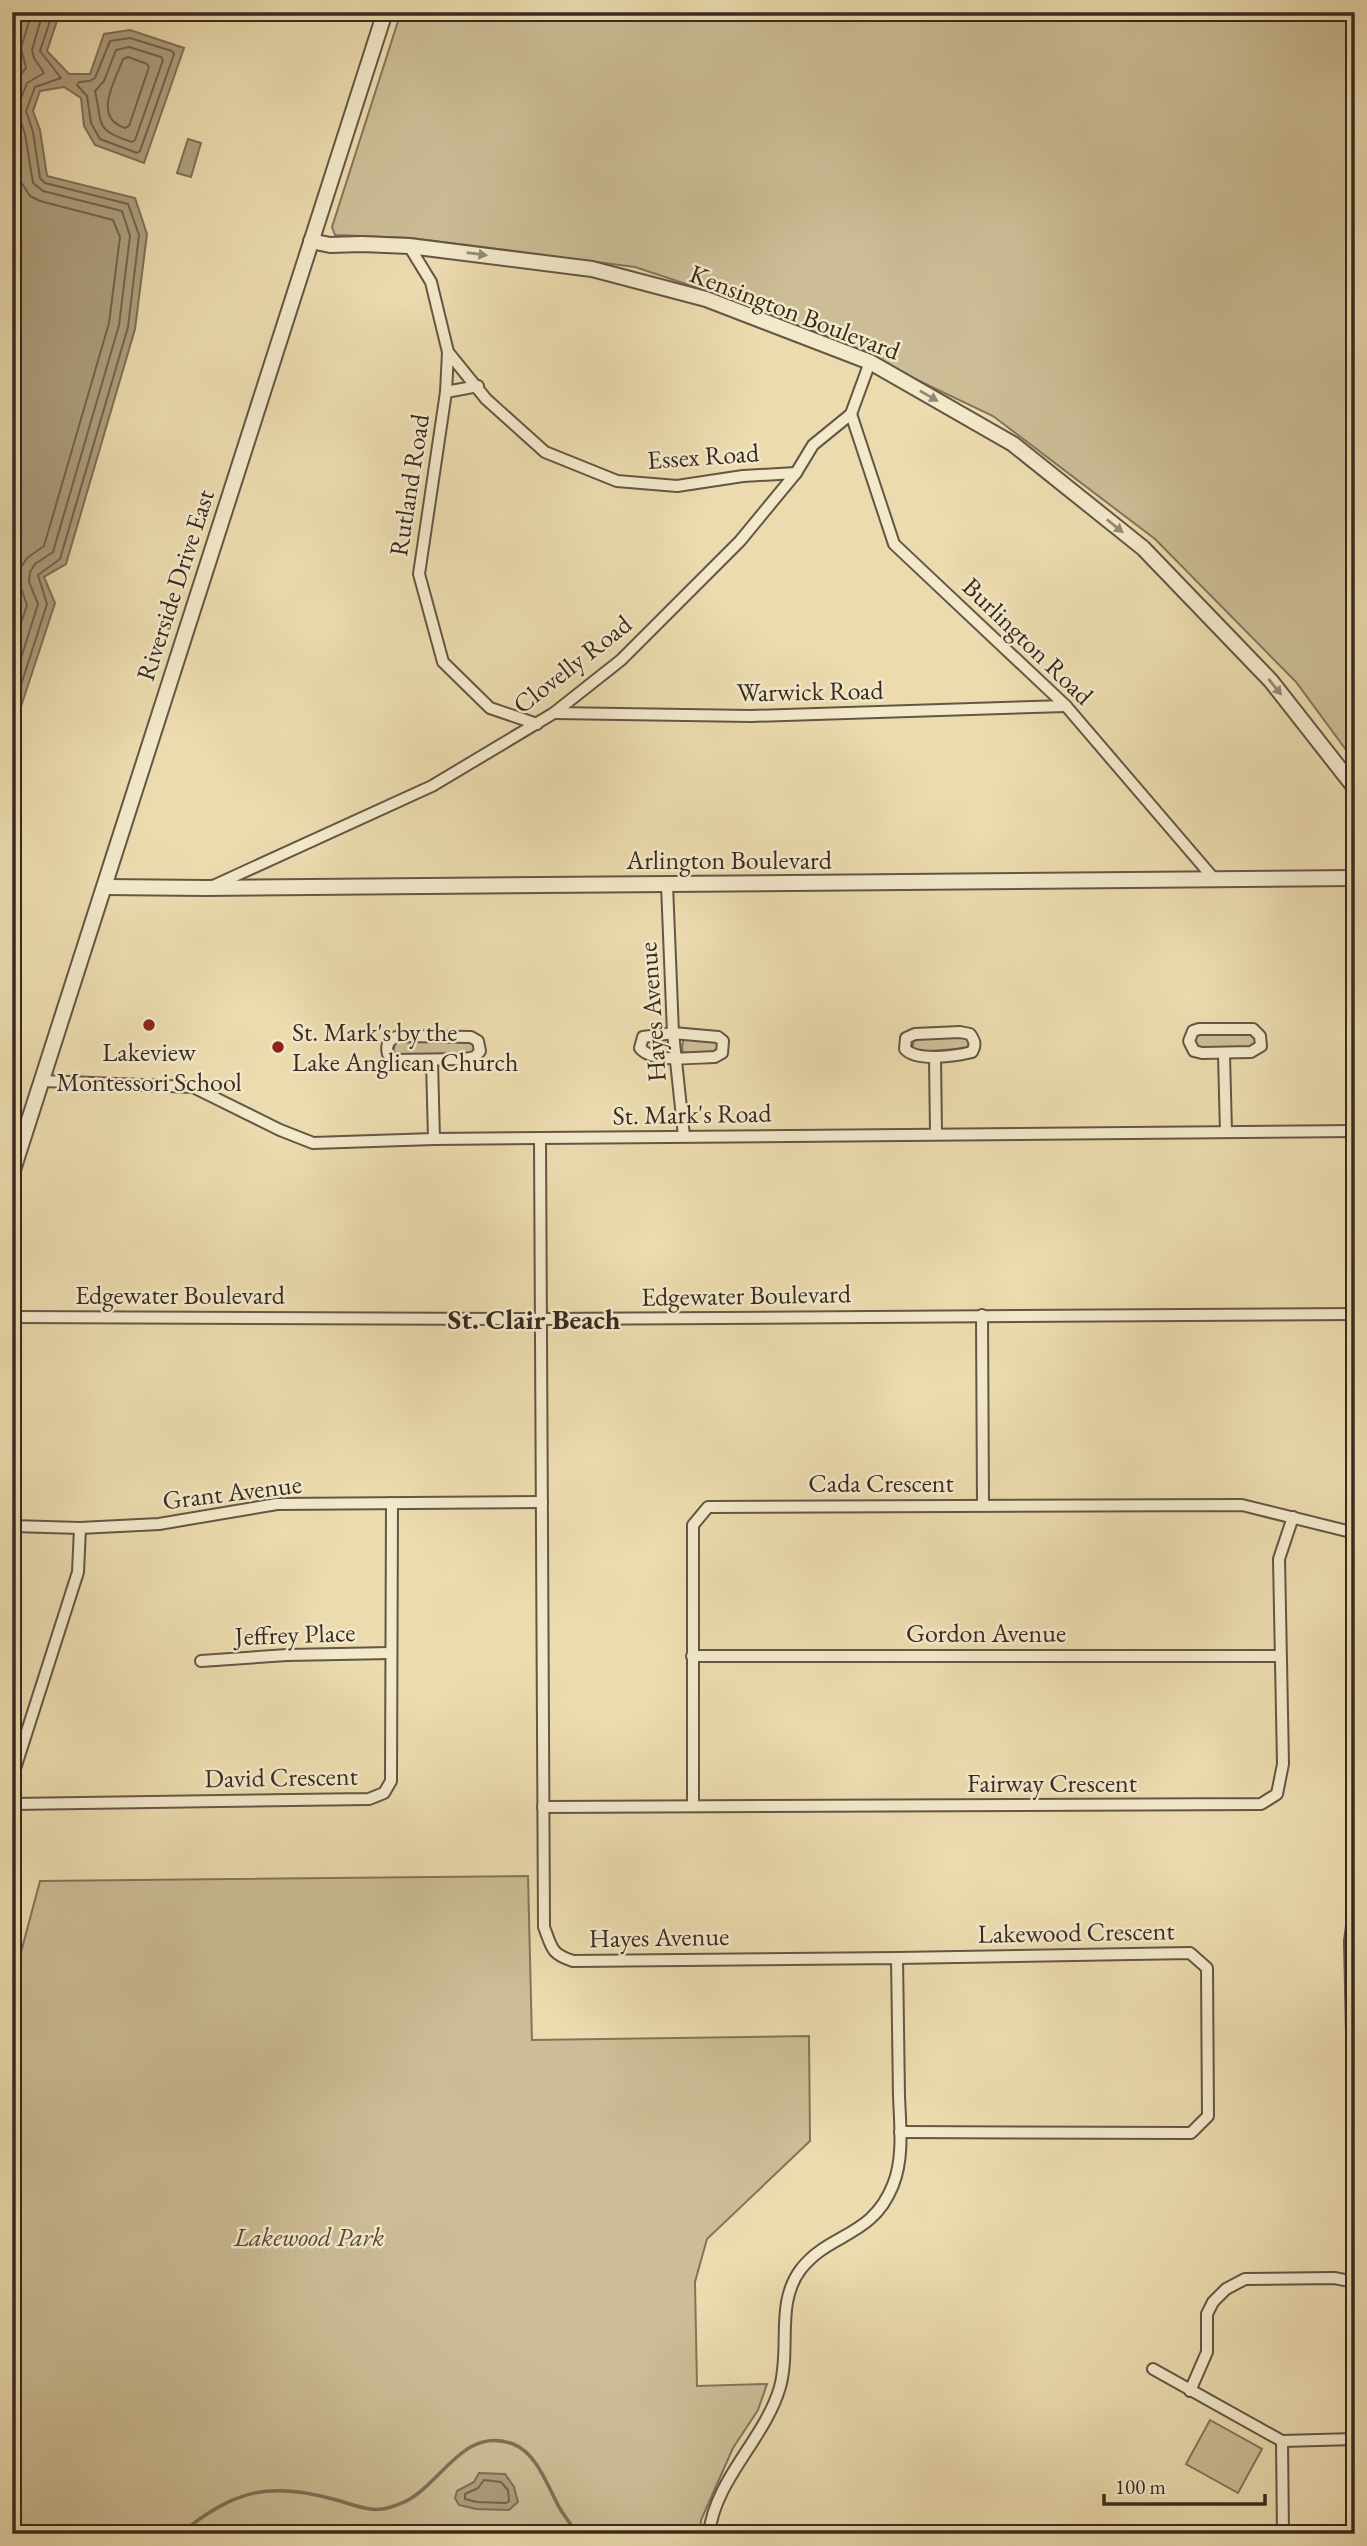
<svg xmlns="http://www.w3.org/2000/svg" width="1367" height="2546" viewBox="0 0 1367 2546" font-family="'EB Garamond',serif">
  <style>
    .green { fill: #ccbd96; stroke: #82745b; stroke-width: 2 }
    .water { fill: #ae9f7e; stroke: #7e7058; stroke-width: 2 }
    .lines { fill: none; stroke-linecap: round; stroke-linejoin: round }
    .shore { stroke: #72644f; stroke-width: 2 }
    .stream { stroke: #7e7058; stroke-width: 3.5 }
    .minor-casing { stroke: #645644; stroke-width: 14 }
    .tertiary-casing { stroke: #645644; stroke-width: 18 }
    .minor { stroke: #f2e8ca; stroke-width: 10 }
    .tertiary { stroke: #f2e8ca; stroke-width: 14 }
    .oneway { fill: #948975 }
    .poi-dot { fill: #8f2418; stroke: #f2e8ca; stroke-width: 2.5 }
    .labels { text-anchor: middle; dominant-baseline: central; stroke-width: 5; stroke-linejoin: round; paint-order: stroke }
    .street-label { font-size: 26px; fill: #372a20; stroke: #f2e8ca }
    .poi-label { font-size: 26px; fill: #372a20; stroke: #f2e8ca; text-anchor: start }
    .park-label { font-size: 26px; font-style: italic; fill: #554738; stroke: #f2e8ca }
    .neighbourhood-label { font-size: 28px; font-weight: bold; fill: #372a20; stroke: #f2e8ca }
  </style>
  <rect width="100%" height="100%" fill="#ebdbae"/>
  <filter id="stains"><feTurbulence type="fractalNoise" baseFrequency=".00286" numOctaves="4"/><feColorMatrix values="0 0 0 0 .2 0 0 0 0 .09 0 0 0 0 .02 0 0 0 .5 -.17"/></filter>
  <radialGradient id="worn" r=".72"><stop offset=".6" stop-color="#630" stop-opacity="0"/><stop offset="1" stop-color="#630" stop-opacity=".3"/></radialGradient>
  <g class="green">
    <polygon points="401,12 1355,12 1355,762 1296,682 1155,539 993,416 825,336 719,295 635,267 411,238 335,235 332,227"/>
    <polygon points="1203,1033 1248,1033 1254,1036 1256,1043 1252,1048 1220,1050 1199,1047 1196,1045 1196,1037"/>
    <polygon points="963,1036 967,1037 969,1044 967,1048 918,1052 912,1050 914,1039"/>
    <polygon points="665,1037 670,1041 671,1051 665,1053 653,1051 651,1041"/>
    <polygon points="684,1038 716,1041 720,1047 715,1052 683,1054 682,1046"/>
    <polygon points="466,1040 475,1044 474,1053 469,1055 397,1056 393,1051 396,1041"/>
    <polygon points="528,1876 532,2040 809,2036 810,2141 707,2239 695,2282 697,2386 767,2384 758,2410 733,2448 701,2520 700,2534 12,2534 12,1986 40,1881"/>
    <polygon points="1210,2420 1262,2449 1238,2493 1186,2464"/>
  </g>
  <g class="water">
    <polygon points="12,12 60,12 47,51 69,74 90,74 104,34 130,30 184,48 144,163 95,145 84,126 81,98 64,87 40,91 33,111 40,130 47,176 135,198 147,234 135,329 66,564 44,577 55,603 12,734"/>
    <polygon points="188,139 201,143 191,177 177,173"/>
    <polygon points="479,2473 505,2474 514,2487 518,2502 509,2510 476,2509 459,2505 455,2498 457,2491 474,2482"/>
  </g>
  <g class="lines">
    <g class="shore">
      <polygon points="130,38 172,51 174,54 140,151 137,153 100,139 91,123 87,96 77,85 79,82 90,81 95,78 110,41"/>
      <path d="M129,47L161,57L163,60L135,140L132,142C94,130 103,125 95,91L104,81L116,50Z"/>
      <path d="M128,57L147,64L149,67L129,126L125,128C92,117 115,82 123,59Z"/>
      <polyline points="12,91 17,79 26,68 21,48 32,12"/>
      <polyline points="12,131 21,182 30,196 40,201 113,220 120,237 109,323 44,546 27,558 20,569 19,582 27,605 12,651"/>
      <polyline points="12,687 38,604 29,582 30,572 35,564 53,552 119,325 130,236 122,211 43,191 33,183 25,134 17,109 27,83 44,73 34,58 32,50 43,12"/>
      <polyline points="12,713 47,604 38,575 60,559 128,327 139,235 128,204 45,183 40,178 33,132 26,111 35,87 61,78 40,51 53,12"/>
      <polygon points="484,2480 501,2482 508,2490 509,2501 506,2503 477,2502 465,2499 465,2494 478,2488"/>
    </g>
    <path class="stream" d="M180,2534C233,2491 267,2481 333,2499C352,2504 372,2514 391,2507C397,2505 405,2502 410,2499C443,2480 465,2426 513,2444C537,2453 548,2487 559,2507C565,2517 571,2525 578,2534"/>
    <g class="minor-casing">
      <g id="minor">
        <polyline points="409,246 431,282 448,352 446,392 419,574 443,662 490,708 537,724"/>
        <polyline points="448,352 486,399 545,452 617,481 677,486 743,476 796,473"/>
        <polyline points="446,392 478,386"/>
        <polyline points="851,414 894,544 1066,706 1215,880"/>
        <polyline points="554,713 751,716 1066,706"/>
        <polyline points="667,885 673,1033 684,1136"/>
        <polyline points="213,886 432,786 554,713 621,660 740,541 796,473 813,445 851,414 870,362"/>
        <polygon points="1199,1029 1253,1029 1260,1036 1261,1046 1251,1052 1202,1053 1194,1051 1189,1041 1193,1031"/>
        <path d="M960,1032L970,1034C975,1041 976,1045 972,1052C956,1056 917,1062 905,1049L906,1038L915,1034Z"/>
        <path d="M673,1033L718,1037L723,1041L722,1053L715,1057C696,1057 653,1064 640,1048L643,1037Z"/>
        <path d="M400,1036L471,1037L478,1041L480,1051L475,1057L465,1059L394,1060L388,1054C385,1044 390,1038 400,1036Z"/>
        <polyline points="1224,1055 1226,1132"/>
        <polyline points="935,1057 936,1134"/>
        <polyline points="432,1061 434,1139"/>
        <polyline points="43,1081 193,1087 280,1130 313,1143 434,1139 1355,1131"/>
        <path d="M540,1139L544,1927C552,1948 551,1954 573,1961L897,1958C898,2004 898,2050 899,2096C900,2124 904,2158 893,2185C872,2238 830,2232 801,2269C775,2303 791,2347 780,2387C765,2439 715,2479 709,2534"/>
        <polyline points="982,1315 983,1505"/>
        <polyline points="12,1317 540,1319 1355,1314"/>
        <polyline points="12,1526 80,1528 159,1524 277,1504 542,1502"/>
        <polyline points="692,1656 1280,1656"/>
        <polyline points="201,1661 287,1655 391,1653"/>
        <polyline points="12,1778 78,1572 80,1528"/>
        <polyline points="12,1804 369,1799 384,1793 391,1781 392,1503"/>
        <polyline points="693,1805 693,1525 708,1507 1242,1505 1355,1533"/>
        <polyline points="543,1807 1261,1804 1277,1794 1283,1764 1279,1559 1293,1517"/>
        <polyline points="1355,1904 1350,1941 1355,2171"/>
        <polyline points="897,1958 1190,1953 1207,1968 1208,2116 1191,2133 900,2132"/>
        <polyline points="1153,2369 1282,2441 1355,2439"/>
        <polyline points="1190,2391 1207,2352 1207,2314 1213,2302 1226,2289 1245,2279 1334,2278 1355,2282"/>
        <polyline points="1282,2441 1283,2534"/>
      </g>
    </g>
    <g class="tertiary-casing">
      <g id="tertiary">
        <polyline points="311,241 330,245 362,244 409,246 592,269 706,299 870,362 1013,444 1143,548 1271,681 1355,788"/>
        <polyline points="104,887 206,888 1355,878"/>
        <polyline points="12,1173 385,12"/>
      </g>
    </g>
    <use href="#minor" class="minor"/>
    <use href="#tertiary" class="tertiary"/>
  </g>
  <defs><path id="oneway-solid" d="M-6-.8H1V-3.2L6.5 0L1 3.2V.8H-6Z" transform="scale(1.75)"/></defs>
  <g class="oneway">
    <use href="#oneway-solid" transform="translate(477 254) rotate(7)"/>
    <use href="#oneway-solid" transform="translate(929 396) rotate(30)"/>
    <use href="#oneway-solid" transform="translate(1115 526) rotate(39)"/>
    <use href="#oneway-solid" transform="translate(1275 687) rotate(51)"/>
  </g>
  <g class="poi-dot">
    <circle cx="149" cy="1025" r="7"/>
    <circle cx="278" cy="1047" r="7"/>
  </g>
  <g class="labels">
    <g class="street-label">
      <text transform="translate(795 312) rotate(21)">Kensington Boulevard</text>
      <text transform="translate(703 456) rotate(-4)">Essex Road</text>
      <text transform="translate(409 485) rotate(-81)">Rutland Road</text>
      <text transform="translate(175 585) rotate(-72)">Riverside Drive East</text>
      <text transform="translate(1028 641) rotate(44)">Burlington Road</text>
      <text transform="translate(572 664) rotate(-38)">Clovelly Road</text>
      <text transform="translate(810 691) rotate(-1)">Warwick Road</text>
      <text x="729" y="860">Arlington Boulevard</text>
      <text transform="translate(652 1012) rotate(-94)">Hayes Avenue</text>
      <text transform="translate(692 1114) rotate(-1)">St. Mark's Road</text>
      <text x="180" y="1295">Edgewater Boulevard</text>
      <text transform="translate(746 1295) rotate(-1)">Edgewater Boulevard</text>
      <text x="881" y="1483">Cada Crescent</text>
      <text transform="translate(232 1492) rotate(-7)">Grant Avenue</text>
      <text x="986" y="1633">Gordon Avenue</text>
      <text transform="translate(295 1634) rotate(-2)">Jeffrey Place</text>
      <text transform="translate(281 1777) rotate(-1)">David Crescent</text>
      <text x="1052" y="1783">Fairway Crescent</text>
      <text transform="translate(1076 1932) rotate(-1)">Lakewood Crescent</text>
      <text transform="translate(659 1937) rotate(-1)">Hayes Avenue</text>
    </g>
    <g class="poi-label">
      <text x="292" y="1032">St. Mark's by the<tspan x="292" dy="30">Lake Anglican Church</tspan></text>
      <text x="149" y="1052" text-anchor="middle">Lakeview<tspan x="149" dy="30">Montessori School</tspan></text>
    </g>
    <g class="park-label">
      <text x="309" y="2237">Lakewood Park</text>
    </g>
    <g class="neighbourhood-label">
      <text x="534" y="1319">St. Clair Beach</text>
    </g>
  </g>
  <rect width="1367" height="2546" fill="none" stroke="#ebdbae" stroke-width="42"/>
  <rect x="14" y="14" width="1339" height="2518" fill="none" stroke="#372a20" stroke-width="3.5"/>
  <rect x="21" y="21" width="1325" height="2504" fill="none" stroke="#372a20" stroke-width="2"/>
  <path d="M1104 2494v10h161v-10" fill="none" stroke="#372a20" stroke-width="3.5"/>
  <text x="1115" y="2494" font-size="21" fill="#372a20" stroke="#f2e8ca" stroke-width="5" paint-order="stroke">100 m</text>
  <rect width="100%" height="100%" filter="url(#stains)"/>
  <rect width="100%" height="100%" fill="url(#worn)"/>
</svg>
